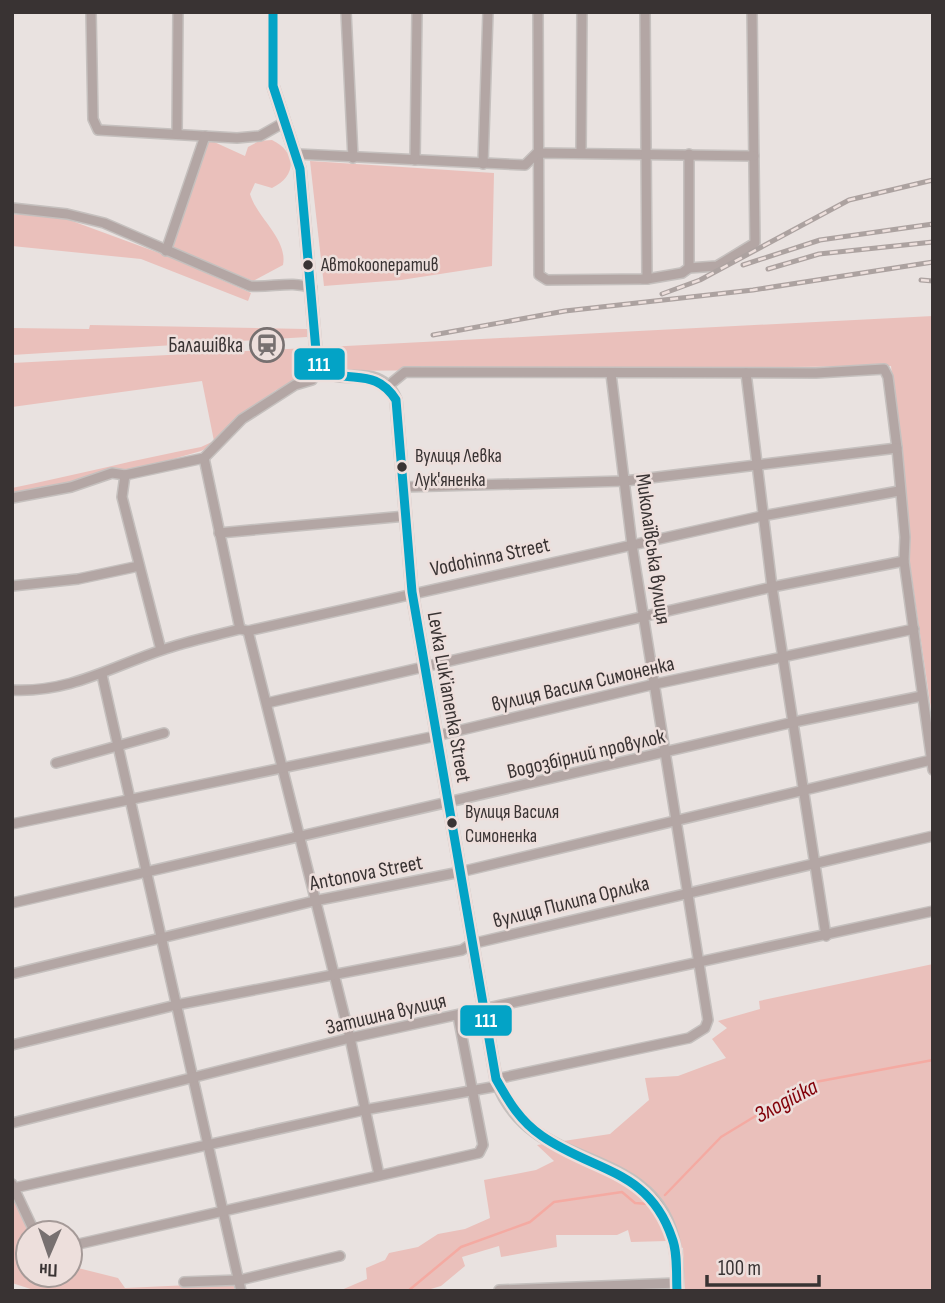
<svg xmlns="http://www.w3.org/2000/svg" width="945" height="1303" viewBox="0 0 945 1303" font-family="'Sofia Sans Condensed',sans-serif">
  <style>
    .green { fill: #eac0bb }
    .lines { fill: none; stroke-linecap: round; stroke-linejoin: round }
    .stream { stroke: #f4aaa2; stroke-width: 2.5 }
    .minor-casing { stroke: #c5c0be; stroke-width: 12 }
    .tertiary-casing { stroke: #c5c0be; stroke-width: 14 }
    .minor { stroke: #b3a6a4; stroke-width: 9 }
    .tertiary { stroke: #b3a6a4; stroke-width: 10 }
    .rail-casing { stroke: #aca2a0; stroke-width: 5 }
    .rail { stroke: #eddfdc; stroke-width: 2.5; stroke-dasharray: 8; stroke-linecap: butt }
    .bus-1-casing { stroke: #eddfdc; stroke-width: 14 }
    .bus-1 { stroke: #03a3c6; stroke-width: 9 }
    .bus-dot { fill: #393333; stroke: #eddfdc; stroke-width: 2.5 }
    .labels { text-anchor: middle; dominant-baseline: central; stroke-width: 5; stroke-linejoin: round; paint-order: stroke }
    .bus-label { font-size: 19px; fill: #393333; stroke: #eddfdc; text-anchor: start }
    .poi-label { font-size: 21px; fill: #393333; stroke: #eddfdc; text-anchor: end }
    .street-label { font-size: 21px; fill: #393333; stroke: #eddfdc }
    .water-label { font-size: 23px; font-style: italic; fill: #82020a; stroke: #eddfdc }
    .line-badge { stroke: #eddfdc; stroke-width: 2.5 }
    .badge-label { font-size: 19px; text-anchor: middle; font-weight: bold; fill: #fff }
  </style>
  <rect width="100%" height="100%" fill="#e9e2e0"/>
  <g class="green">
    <path d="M272,140C297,152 297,176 272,188L255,183L250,194C257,218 288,239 283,265L253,281L173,248L206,143L212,141L245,156L248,147L259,141Z"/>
    <polygon points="310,161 494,173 492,266 401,280 324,286"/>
    <polygon points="12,214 64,218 170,257 251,293 248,301 141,259 12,246"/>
    <path d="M933,316V723L910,565L908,515L891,366L337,371L324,364L313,365L308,378L276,390L236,419L213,445L201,451L127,472L12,494V488C76,475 137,459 201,447L214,441L202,381L12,407V363Z"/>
    <polygon points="90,325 307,329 307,337 12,355 12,328 89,329"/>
    <polygon points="933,964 933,1291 685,1291 683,1248 667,1241 631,1242 628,1230 617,1235 556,1235 557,1247 501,1257 499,1246 462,1257 465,1266 441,1286 424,1291 339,1291 367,1279 366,1268 385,1260 389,1253 418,1247 438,1234 465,1229 490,1218 484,1180 536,1170 554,1161 537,1145 610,1134 649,1100 645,1078 678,1076 726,1058 712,1039 727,1028 718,1021 760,1009 759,1001"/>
    <polygon points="12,1196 29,1233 28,1275 70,1275 70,1266 118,1278 125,1288 233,1283 235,1291 37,1291 12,1283"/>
  </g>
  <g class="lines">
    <g class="stream">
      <polyline points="665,1195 721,1137 810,1083 933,1060"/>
      <polyline points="408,1291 461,1247 530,1222 554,1202 622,1192 635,1203 648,1204"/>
    </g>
    <g class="minor-casing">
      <g id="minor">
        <polyline points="91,12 93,119 98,130 237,138 260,136 283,123"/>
        <polyline points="346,12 353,158"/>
        <polyline points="538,12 539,275 547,280 647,279 682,273 689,268 717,266 755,243 752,12"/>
        <polyline points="177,134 178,12"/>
        <polyline points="581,153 582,12"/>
        <polyline points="297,154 525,165 537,153 754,156"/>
        <polyline points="689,154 689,268"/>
        <polyline points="415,160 417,12"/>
        <polyline points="483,164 488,12"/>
        <path d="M12,208L67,214L104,223L250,286C272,288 291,280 312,288"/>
        <polyline points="166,251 205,136"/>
        <polyline points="643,279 647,279 645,12"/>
        <polyline points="746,373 772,587 826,936"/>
        <polyline points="388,386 405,372 816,373 884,369 888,377 897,448 905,537 904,561 933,770"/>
        <polyline points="204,458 240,629"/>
        <polyline points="125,475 122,497 161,650"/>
        <polyline points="403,487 625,481 897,448"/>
        <polyline points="12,498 71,487 112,473 125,475 204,458 242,419 295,385 312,380 319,366"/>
        <polyline points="219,533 406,516"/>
        <polyline points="12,586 78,579 139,566"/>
        <polyline points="248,631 350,1038 379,1175"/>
        <polyline points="102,675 241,1291"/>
        <path d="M12,690C69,693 111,667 162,650C187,641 214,636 240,629L248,631L762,516L899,491"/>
        <polyline points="267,703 772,587 904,561"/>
        <polyline points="56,763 164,733"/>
        <polyline points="12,824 436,736 655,684 914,629"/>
        <polyline points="12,903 794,722 922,696"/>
        <polyline points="12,974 314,901 460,872 931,760"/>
        <polyline points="12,1045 176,1005 462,950 471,944 933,836"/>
        <polyline points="496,1079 689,1038 705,1028 708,1020 632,545 611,374"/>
        <polyline points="12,1123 350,1038 933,911"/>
        <polyline points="12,1184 35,1233"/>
        <polyline points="14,1188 364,1110 498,1086"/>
        <polyline points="70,1246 479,1153 483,1145 458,1016"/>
        <polyline points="184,1282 240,1280 340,1256"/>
        <polyline points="499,1290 677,1283"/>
      </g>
    </g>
    <g class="tertiary-casing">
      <path id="tertiary" d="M273,12V86L300,169L317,362C336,394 377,356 396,400L412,592L496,1079C536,1191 686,1129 677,1291"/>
    </g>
    <use href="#minor" class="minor"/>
    <use href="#tertiary" class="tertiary"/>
    <g class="rail-casing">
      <g id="rail">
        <polyline points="743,265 820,240 933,224"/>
        <polyline points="768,269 819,254 933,242"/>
        <polyline points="921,280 933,281"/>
        <polyline points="662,294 700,280 849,200 933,180"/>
        <polyline points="433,335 565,311 753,290 933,262"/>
      </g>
    </g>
    <use href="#rail" class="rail"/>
    <g class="bus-1-casing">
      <path id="bus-1" d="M273,12V86L300,169L317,362C342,390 372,362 396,400L412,592L496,1079C509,1102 520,1121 542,1136C594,1172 649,1169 672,1238C678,1253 676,1274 677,1291"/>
    </g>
    <use href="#bus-1" class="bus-1"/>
  </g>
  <defs>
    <g id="station-ring" transform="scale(1.75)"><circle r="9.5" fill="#eddfdc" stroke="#777070" stroke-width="1.5"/><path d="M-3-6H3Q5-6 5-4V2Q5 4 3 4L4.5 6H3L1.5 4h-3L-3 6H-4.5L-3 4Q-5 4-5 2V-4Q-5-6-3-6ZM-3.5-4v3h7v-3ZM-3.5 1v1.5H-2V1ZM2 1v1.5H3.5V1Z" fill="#777070"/></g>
  </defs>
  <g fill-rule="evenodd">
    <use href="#station-ring" x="267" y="345"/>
  </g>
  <g class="bus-dot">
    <circle cx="308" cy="265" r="6"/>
    <circle cx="402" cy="467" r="6"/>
    <circle cx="452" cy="823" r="6"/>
  </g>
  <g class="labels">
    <g class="bus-label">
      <text x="321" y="265">Автокооператив</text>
      <text x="415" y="456">Вулиця Левка<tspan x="415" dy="24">Лук'яненка</tspan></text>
      <text x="465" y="812">Вулиця Василя<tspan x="465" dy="24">Симоненка</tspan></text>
    </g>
    <g class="poi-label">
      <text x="243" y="345">Балашівка</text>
    </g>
    <g class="street-label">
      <text transform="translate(653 549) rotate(82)">Миколаївська вулиця</text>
      <text transform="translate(490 557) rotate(-12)">Vodohinna Street</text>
      <text transform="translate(583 684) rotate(-13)">вулиця Василя Симоненка</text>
      <text transform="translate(449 697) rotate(80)">Levka Lukʼianenka Street</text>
      <text transform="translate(586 754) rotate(-13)">Водозбірний провулок</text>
      <text transform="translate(366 873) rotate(-11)">Antonova Street</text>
      <text transform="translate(571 902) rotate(-14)">вулиця Пилипа Орлика</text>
      <text transform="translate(386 1014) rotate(-13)">Затишна вулиця</text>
    </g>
    <g class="water-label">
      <text transform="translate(786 1101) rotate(-28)">Злодійка</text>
    </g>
  </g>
  <g class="line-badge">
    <rect x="293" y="347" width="53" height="34" rx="7" fill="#03a3c6"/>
    <rect x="459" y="1004" width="54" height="33" rx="7" fill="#03a3c6"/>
  </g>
  <g class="badge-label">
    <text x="319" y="371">111</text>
    <text x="486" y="1027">111</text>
  </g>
  <rect width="945" height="1303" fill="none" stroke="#393333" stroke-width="28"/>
  <g transform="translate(49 1254) rotate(182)"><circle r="33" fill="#eddfdc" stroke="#a59a98" stroke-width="2"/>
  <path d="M0-5L12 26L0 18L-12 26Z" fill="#777070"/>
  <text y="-10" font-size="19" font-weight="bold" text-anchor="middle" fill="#393333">Пн</text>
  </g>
  <path d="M707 1275v10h112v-10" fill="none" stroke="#393333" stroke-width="3.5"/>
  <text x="718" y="1275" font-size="21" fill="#393333" stroke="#eddfdc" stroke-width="5" paint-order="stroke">100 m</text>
</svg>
